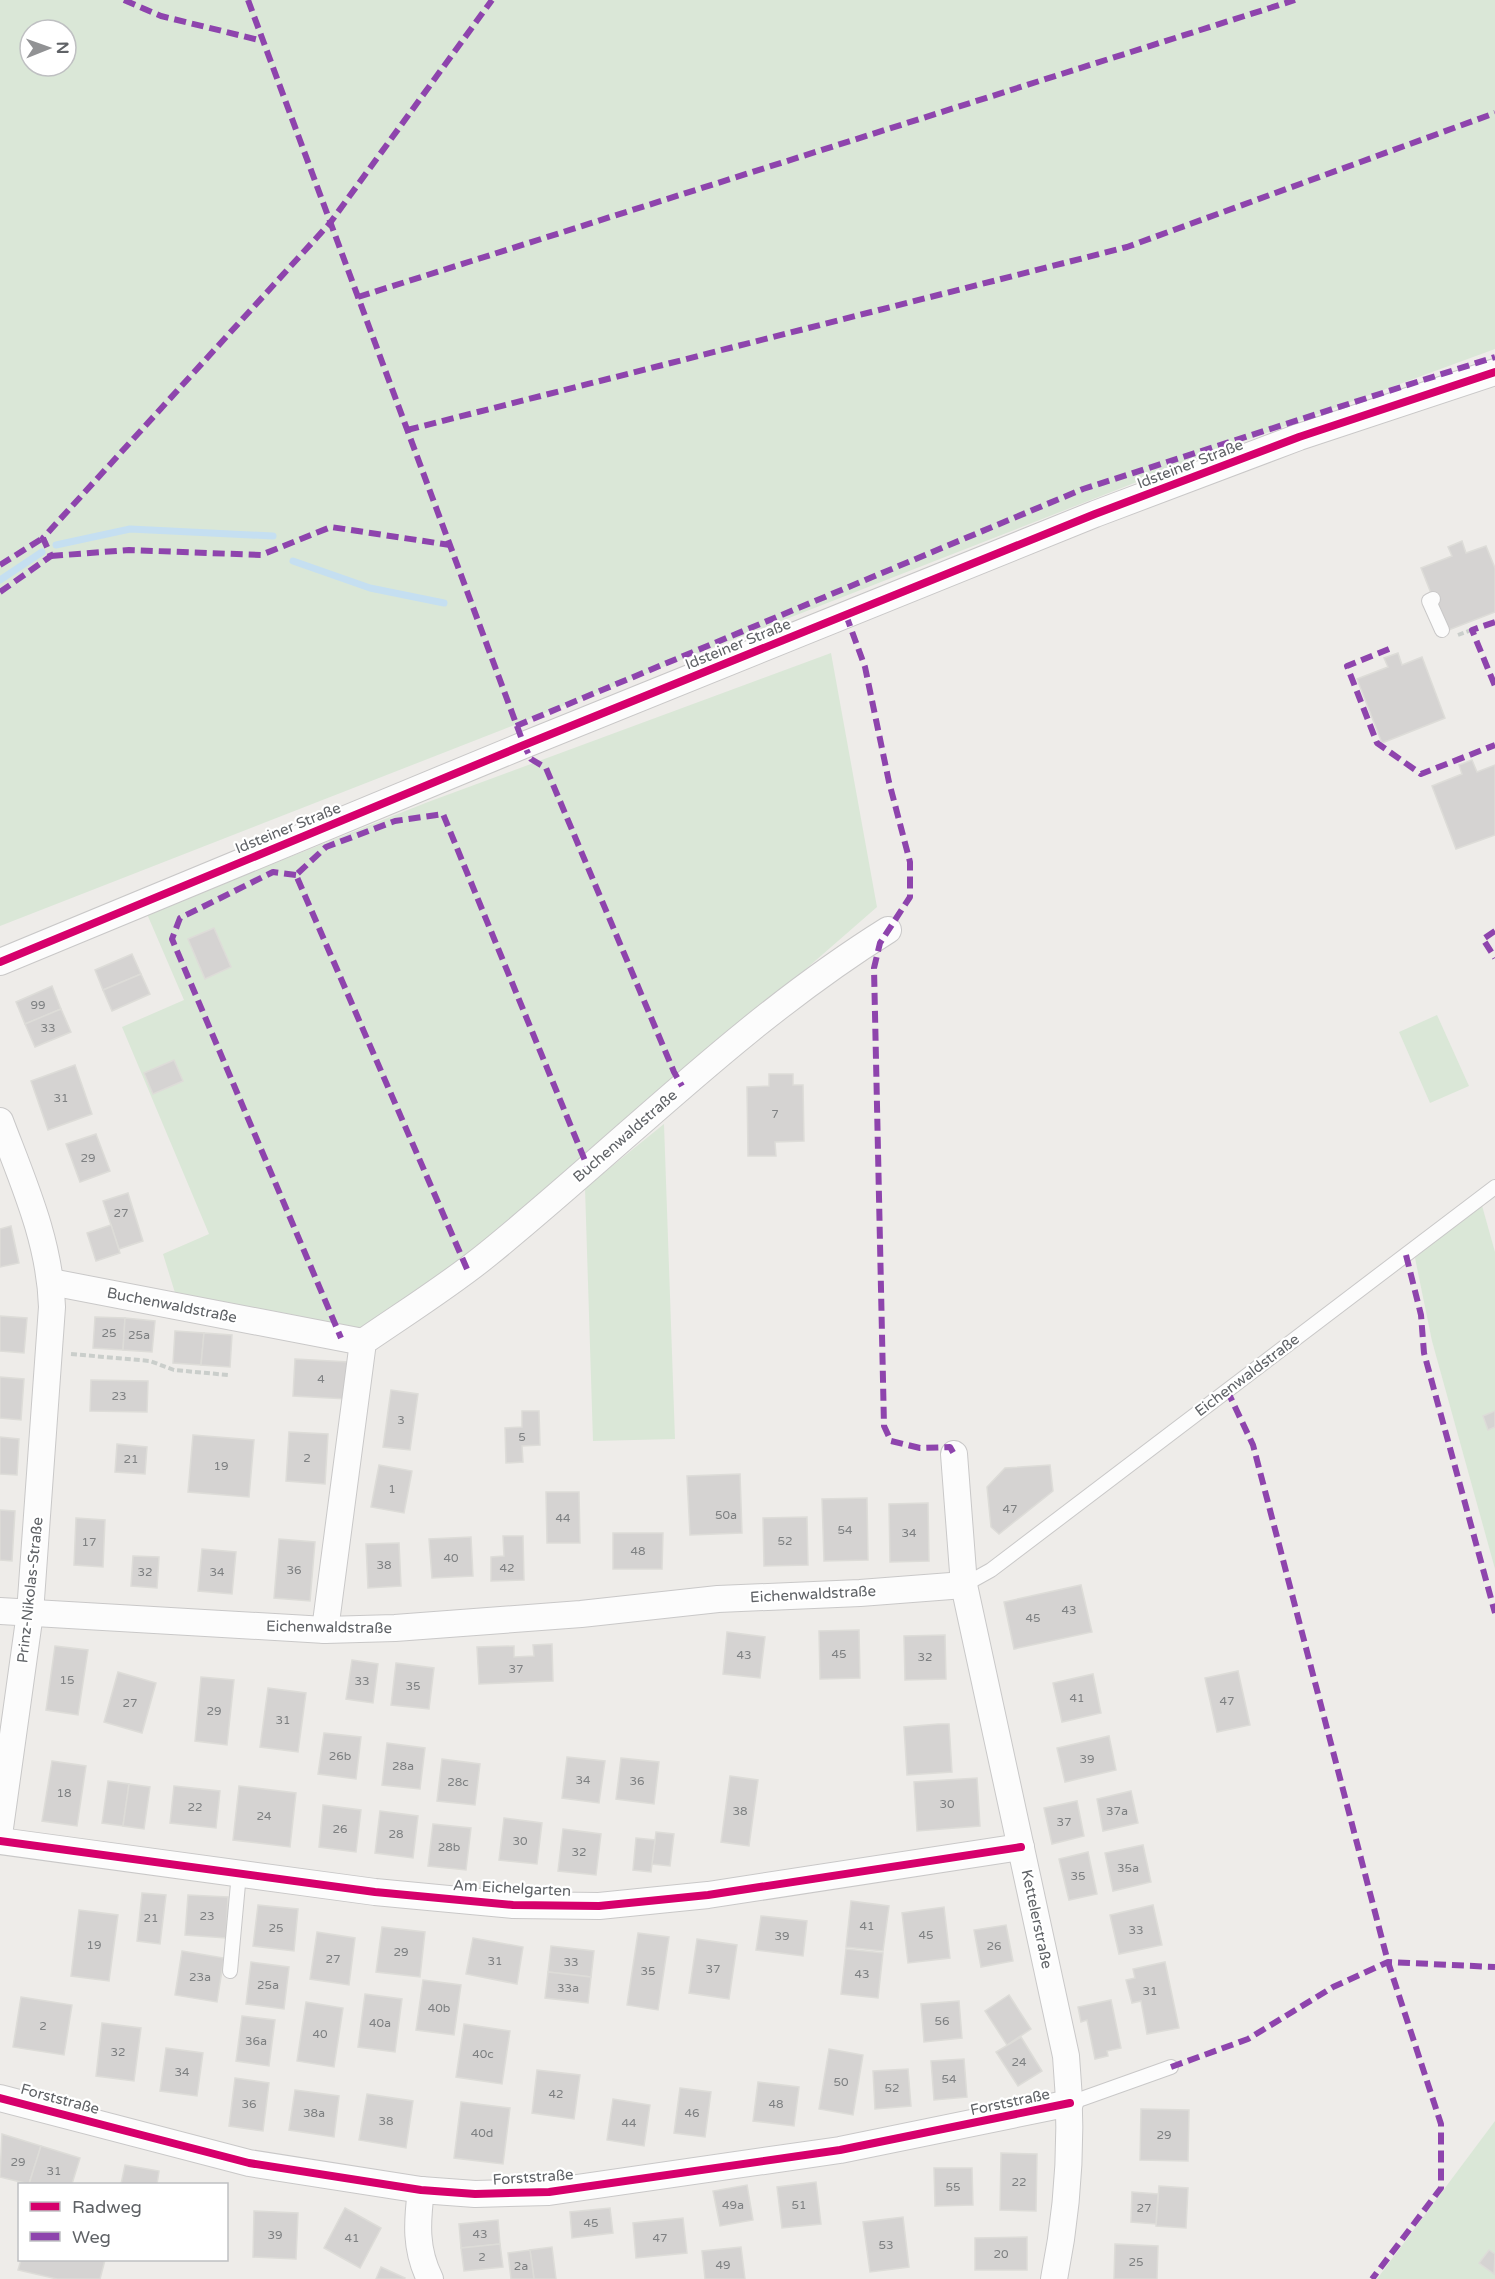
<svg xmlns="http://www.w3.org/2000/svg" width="1495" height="2279" viewBox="0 0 1495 2279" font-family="'Varela Round',sans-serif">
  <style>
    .green { fill: #dae7d7; fill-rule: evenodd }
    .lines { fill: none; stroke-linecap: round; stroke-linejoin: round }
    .stream { stroke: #c5dff1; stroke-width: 7 }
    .building { fill: #d5d3d2; stroke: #dddcd8; stroke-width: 1.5 }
    .service-casing { stroke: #c9c8c8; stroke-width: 16 }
    .minor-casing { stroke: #c9c8c8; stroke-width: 28 }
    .path { stroke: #cacecb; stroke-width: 4; stroke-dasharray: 6 3; stroke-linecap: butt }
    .service { stroke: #fcfcfc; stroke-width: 14 }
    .minor { stroke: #fcfcfc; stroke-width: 26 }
    .quiet { stroke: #8e44ad; stroke-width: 6; stroke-dasharray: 12 6; stroke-linecap: butt }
    .cycleway-casing { stroke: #fff; stroke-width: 11 }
    .cycleway { stroke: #d6006c; stroke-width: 8 }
    .labels { text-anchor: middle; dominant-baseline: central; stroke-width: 4.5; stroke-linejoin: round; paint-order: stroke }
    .number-label { font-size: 12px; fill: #7e8082 }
    .street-label { font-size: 15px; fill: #5f6266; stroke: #fff }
  </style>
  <rect width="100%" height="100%" fill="#eeece9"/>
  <g class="green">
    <path d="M0,0H1495V349L1206,455L0,926ZM30,30H66V66H30Z"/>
    <polygon points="831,653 877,907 480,1253 358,1334 176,1296 163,1254 209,1234 122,1027 184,1000 147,914 428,802"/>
    <polygon points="1437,1015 1469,1086 1430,1103 1399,1032"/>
    <polygon points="664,1124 675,1439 593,1441 585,1188"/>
    <polygon points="1481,1202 1495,1252 1495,1569 1432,1341 1415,1258"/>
    <polygon points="1495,2121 1495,2279 1377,2279"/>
  </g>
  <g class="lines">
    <g class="stream">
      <polyline points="56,545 130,529 273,536"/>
      <polyline points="293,561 370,588 444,603"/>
      <polyline points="0,580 42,552"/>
    </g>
  </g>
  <g class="building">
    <polygon points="1462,541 1466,553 1486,546 1495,568 1495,612 1446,631 1421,568 1452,556 1448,547"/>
    <polygon points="1398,653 1402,665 1422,657 1445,718 1382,743 1357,679 1388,667 1384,658"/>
    <polygon points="1472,760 1477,772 1495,765 1495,835 1456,849 1432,786 1462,774 1459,765"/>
    <polygon points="214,928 231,967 205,979 188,939"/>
    <polygon points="132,954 141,974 103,990 95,970"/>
    <polygon points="141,974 150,994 112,1011 103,990"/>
    <polygon points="52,986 61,1009 25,1024 16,1002"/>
    <polygon points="61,1009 71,1032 35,1047 25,1024"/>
    <polygon points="174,1060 183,1081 153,1094 144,1073"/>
    <polygon points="75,1065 92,1114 48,1130 31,1081"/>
    <polygon points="769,1074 793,1074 793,1085 803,1085 804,1141 775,1142 776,1156 748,1156 747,1087 769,1086"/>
    <polygon points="96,1134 110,1171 80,1182 66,1144"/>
    <polygon points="128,1193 143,1241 119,1249 103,1201"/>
    <polygon points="111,1225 120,1253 96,1261 87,1233"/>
    <polygon points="11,1226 19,1263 0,1267 0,1229"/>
    <polygon points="0,1316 27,1318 24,1353 0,1351"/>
    <polygon points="95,1317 125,1318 123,1350 93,1348"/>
    <polygon points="125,1318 155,1321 152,1352 123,1350"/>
    <polygon points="175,1331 204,1333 201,1365 173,1363"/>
    <polygon points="204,1333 232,1335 230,1367 201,1365"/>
    <polygon points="295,1359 349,1362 347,1399 293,1396"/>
    <polygon points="0,1377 24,1379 21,1420 0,1418"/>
    <polygon points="91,1380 148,1381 147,1412 90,1411"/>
    <polygon points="391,1390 418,1394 410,1450 383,1447"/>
    <polygon points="522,1411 539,1411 540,1445 522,1446 523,1462 506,1463 505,1428 522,1427"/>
    <polygon points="1495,1411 1495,1427 1488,1430 1483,1416"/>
    <polygon points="289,1432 328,1434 325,1484 286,1481"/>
    <polygon points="193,1435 254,1440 249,1497 188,1492"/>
    <polygon points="0,1437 19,1439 17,1475 0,1474"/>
    <polygon points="117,1444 147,1447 145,1474 115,1472"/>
    <polygon points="379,1465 412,1471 404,1513 371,1507"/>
    <polygon points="1050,1465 1053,1491 999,1534 991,1527 987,1487 1005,1468"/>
    <polygon points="740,1474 742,1533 690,1535 687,1476"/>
    <polygon points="546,1492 579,1492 580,1543 547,1543"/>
    <polygon points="867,1498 868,1560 824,1561 822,1499"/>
    <polygon points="928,1503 929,1561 890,1562 889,1504"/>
    <polygon points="0,1510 15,1511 12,1561 0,1560"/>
    <polygon points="807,1517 808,1565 764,1566 763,1518"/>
    <polygon points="76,1518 105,1520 103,1567 74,1565"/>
    <polygon points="613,1533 663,1533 662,1569 613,1569"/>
    <polygon points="503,1536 523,1536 524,1580 491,1581 491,1557 504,1556"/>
    <polygon points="471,1537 473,1576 432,1578 429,1539"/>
    <polygon points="279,1539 315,1542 310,1601 274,1598"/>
    <polygon points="399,1543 401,1586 368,1588 366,1544"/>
    <polygon points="202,1549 236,1552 232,1594 198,1591"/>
    <polygon points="133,1556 159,1557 157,1588 131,1586"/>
    <polygon points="1081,1585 1092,1632 1014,1649 1004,1602"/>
    <polygon points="859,1630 860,1678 820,1679 819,1631"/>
    <polygon points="727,1632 765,1637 760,1678 723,1674"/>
    <polygon points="945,1635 946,1679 905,1680 904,1636"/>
    <polygon points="552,1644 553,1681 479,1684 477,1647 514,1646 514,1657 534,1656 533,1645"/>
    <polygon points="55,1646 88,1650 78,1715 46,1710"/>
    <polygon points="352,1660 378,1664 373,1703 346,1699"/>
    <polygon points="396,1663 434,1668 429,1709 391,1705"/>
    <polygon points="1238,1671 1250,1725 1217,1732 1205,1678"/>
    <polygon points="118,1672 156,1683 142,1733 104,1722"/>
    <polygon points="1093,1674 1101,1713 1062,1722 1053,1683"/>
    <polygon points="201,1677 234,1680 227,1745 195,1741"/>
    <polygon points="268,1688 306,1693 298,1752 260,1747"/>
    <polygon points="938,1724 949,1724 952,1772 907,1775 904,1727"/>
    <polygon points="324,1733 361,1737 356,1779 318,1774"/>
    <polygon points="1109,1736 1116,1770 1065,1782 1057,1748"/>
    <polygon points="387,1743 425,1748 420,1789 382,1785"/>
    <polygon points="567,1757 605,1761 599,1803 562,1798"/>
    <polygon points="621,1758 659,1762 654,1804 616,1799"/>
    <polygon points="442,1759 480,1764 475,1805 437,1801"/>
    <polygon points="52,1761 86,1766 77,1826 42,1821"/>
    <polygon points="730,1776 758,1780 749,1846 721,1842"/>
    <polygon points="977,1778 980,1826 917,1831 914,1782"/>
    <polygon points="108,1781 129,1784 123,1826 102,1823"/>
    <polygon points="129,1784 150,1787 144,1829 123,1826"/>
    <polygon points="174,1786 220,1791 216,1828 170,1823"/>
    <polygon points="239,1786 296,1793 290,1847 233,1840"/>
    <polygon points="1131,1791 1138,1823 1103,1831 1097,1799"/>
    <polygon points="1077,1801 1084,1836 1052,1844 1044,1808"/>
    <polygon points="323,1805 361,1810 356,1852 319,1847"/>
    <polygon points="380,1811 418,1816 413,1858 375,1853"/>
    <polygon points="504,1818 542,1823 537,1864 499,1860"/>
    <polygon points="433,1824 471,1828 466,1870 428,1866"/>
    <polygon points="563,1829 601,1834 596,1875 558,1871"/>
    <polygon points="656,1832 674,1834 670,1866 652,1864"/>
    <polygon points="636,1838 655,1840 651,1872 633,1870"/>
    <polygon points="1143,1845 1151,1882 1113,1891 1105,1853"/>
    <polygon points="1088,1852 1097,1894 1069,1900 1059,1859"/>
    <polygon points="142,1893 166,1895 160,1944 137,1941"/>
    <polygon points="188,1895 228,1897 226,1938 185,1935"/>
    <polygon points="851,1901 889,1906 883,1951 846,1947"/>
    <polygon points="258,1905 298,1909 294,1951 253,1946"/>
    <polygon points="1153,1905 1162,1945 1119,1954 1110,1915"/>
    <polygon points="944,1907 950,1958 908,1963 902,1913"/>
    <polygon points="79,1910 118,1915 109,1981 71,1976"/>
    <polygon points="761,1916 807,1921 803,1956 756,1950"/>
    <polygon points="1006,1925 1013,1961 981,1967 974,1930"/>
    <polygon points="382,1927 425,1932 420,1977 376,1972"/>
    <polygon points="317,1932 355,1938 349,1985 310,1979"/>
    <polygon points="638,1933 669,1937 658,2010 627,2005"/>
    <polygon points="473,1938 523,1947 517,1984 466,1974"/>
    <polygon points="697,1939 737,1945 729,1999 689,1993"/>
    <polygon points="551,1946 594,1951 591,1977 548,1972"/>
    <polygon points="846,1949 883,1953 878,1998 841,1994"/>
    <polygon points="182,1951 224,1958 217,2002 175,1995"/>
    <polygon points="251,1962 289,1967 284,2009 246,2004"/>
    <polygon points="1165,1962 1179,2028 1147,2034 1141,2001 1132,2003 1126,1980 1135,1978 1133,1969"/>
    <polygon points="548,1972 591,1977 588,2003 545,1998"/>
    <polygon points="423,1980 461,1985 454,2035 416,2030"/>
    <polygon points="365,1994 402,1999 395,2052 358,2047"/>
    <polygon points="1009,1995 1031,2029 1007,2045 985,2011"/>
    <polygon points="21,1997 72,2005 64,2055 13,2047"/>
    <polygon points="1111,2000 1121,2048 1107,2051 1108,2056 1095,2059 1087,2020 1081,2022 1078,2007"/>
    <polygon points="959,2001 962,2038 924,2042 921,2004"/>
    <polygon points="306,2002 343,2008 334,2067 297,2061"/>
    <polygon points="242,2016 275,2020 269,2066 236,2061"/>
    <polygon points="102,2023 141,2028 134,2081 96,2076"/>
    <polygon points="464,2024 510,2031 502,2084 456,2077"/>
    <polygon points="1021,2037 1042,2071 1018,2086 996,2052"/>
    <polygon points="166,2048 203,2053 197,2096 160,2091"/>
    <polygon points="829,2049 863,2055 853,2115 819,2109"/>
    <polygon points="964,2059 967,2097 934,2100 931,2061"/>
    <polygon points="908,2069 911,2106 875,2109 873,2071"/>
    <polygon points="537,2070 580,2075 574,2119 532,2113"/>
    <polygon points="235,2078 269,2083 263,2131 229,2126"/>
    <polygon points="758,2082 799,2087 794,2126 753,2121"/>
    <polygon points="680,2088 711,2092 705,2137 674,2133"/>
    <polygon points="295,2090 339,2096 334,2137 289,2130"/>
    <polygon points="367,2094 413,2101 406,2148 359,2140"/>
    <polygon points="613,2099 650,2105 644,2146 607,2140"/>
    <polygon points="461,2102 510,2108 503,2164 454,2158"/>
    <polygon points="1141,2109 1189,2110 1188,2161 1140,2160"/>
    <polygon points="2,2134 41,2146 29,2184 0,2177"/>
    <polygon points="41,2146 80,2158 72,2184 29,2184"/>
    <polygon points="1001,2153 1037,2154 1036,2211 1000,2210"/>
    <polygon points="125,2165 159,2171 157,2184 121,2184"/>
    <polygon points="934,2168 972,2168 973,2205 935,2206"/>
    <polygon points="816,2182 821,2224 782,2228 777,2187"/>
    <polygon points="747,2185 753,2220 720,2226 713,2191"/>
    <polygon points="1159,2186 1188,2188 1186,2228 1156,2226"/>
    <polygon points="1132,2192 1158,2194 1156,2224 1131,2222"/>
    <polygon points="345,2208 381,2228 360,2268 324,2248"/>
    <polygon points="610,2208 613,2233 572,2238 570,2212"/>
    <polygon points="254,2211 298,2213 296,2259 253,2257"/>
    <polygon points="903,2217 909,2267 870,2272 863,2222"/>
    <polygon points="683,2218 687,2253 636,2258 633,2223"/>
    <polygon points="498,2220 500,2244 461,2248 459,2224"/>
    <polygon points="1027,2237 1027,2270 975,2270 975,2238"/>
    <polygon points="500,2244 503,2267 464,2271 461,2248"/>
    <polygon points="1115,2244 1158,2246 1157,2279 1114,2279"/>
    <polygon points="552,2247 556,2279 534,2279 530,2250"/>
    <polygon points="741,2247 745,2279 705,2279 702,2251"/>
    <polygon points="530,2250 534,2279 511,2279 508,2253"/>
    <polygon points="1489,2250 1495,2254 1494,2274 1479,2263"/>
    <polygon points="21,2260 105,2260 100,2279 57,2279 18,2270"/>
    <polygon points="381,2267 405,2278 404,2279 376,2279"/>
  </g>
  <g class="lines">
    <g class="service-casing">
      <g id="service">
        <polyline points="1433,599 1429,601 1442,630"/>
        <polyline points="964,1585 991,1570 1495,1187"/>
        <polyline points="230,1971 239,1873"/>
        <polyline points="1070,2103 1171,2067"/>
      </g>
    </g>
    <g class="minor-casing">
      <g id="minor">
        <polyline points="0,962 524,745 1095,514 1299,437 1495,372"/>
        <path d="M0,1121C23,1182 50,1241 52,1307L30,1613L0,1828"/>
        <polyline points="51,1282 363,1342"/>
        <path d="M954,1454L964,1585L1066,2056C1073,2131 1069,2205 1054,2279"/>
        <polyline points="0,1611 325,1630 395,1628 581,1614 718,1599 860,1593 964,1585"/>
        <path d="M325,1630L363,1342C405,1313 450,1285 489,1253C622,1145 742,1021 888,930"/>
        <polyline points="0,1841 375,1892 513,1905 599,1906 708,1895 1021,1847"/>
        <polyline points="0,2098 249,2163 421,2190 475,2194 549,2192 840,2150 1070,2103"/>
        <path d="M421,2190C417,2222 415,2249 430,2279"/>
      </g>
    </g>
    <g class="path">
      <polyline points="1458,635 1474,629"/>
      <polyline points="71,1354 150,1361 174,1370 228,1375"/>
    </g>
    <use href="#service" class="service"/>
    <use href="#minor" class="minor"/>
    <g class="quiet">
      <polyline points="124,0 161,16 263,41"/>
      <polyline points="248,0 524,745 531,759 546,768 674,1072 682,1086"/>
      <polyline points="358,297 1295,0"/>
      <polyline points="407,430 1127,247 1495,113"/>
      <polyline points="51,556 129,550 261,555 331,527 450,545"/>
      <polyline points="0,565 43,538"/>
      <polyline points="0,592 51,556 43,538 330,223 492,0"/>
      <polyline points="846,615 865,667 889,782 910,862 910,897 880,943 874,968 884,1426 891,1441 920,1448 950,1447 954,1454"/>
      <polyline points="1495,622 1472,630 1495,686"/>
      <polyline points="1389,649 1347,666 1377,743 1421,774 1495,745"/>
      <polyline points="516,726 1083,489 1495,357"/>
      <polyline points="296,875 273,872 180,918 172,939 341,1338"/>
      <polyline points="1495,931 1483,939 1495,958"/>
      <polyline points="1406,1255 1421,1315 1424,1353 1495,1613"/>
      <polyline points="467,1269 296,875 326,847 395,821 443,814 588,1168"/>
      <polyline points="1227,1390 1253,1445 1388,1962 1441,2124 1441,2188 1372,2279"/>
      <polyline points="1171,2067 1248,2039 1333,1987 1388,1962 1495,1967"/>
    </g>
    <g class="cycleway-casing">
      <g id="cycleway">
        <polyline points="0,962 524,745 1095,514 1299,437 1495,372"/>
        <polyline points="0,1841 375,1892 513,1905 599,1906 708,1895 1021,1847"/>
        <polyline points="0,2098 249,2163 421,2190 475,2194 549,2192 840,2150 1070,2103"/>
      </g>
    </g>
    <use href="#cycleway" class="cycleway"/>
  </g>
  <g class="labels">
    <g class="number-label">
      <text x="38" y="1005">99</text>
      <text x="48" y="1028">33</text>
      <text x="61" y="1098">31</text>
      <text x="775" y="1114">7</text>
      <text x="88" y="1158">29</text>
      <text x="121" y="1213">27</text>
      <text x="109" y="1333">25</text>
      <text x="139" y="1335">25a</text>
      <text x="321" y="1379">4</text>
      <text x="119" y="1396">23</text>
      <text x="401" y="1420">3</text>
      <text x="522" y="1437">5</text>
      <text x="307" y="1458">2</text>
      <text x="131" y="1459">21</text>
      <text x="221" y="1466">19</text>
      <text x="392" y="1489">1</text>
      <text x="1010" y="1509">47</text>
      <text x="726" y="1515">50a</text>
      <text x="563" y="1518">44</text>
      <text x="845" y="1530">54</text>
      <text x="909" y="1533">34</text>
      <text x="785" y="1541">52</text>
      <text x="89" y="1542">17</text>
      <text x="638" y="1551">48</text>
      <text x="451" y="1558">40</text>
      <text x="384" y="1565">38</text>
      <text x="507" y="1568">42</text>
      <text x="294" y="1570">36</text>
      <text x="145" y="1572">32</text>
      <text x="217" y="1572">34</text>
      <text x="1069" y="1610">43</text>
      <text x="1033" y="1618">45</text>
      <text x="839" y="1654">45</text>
      <text x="744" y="1655">43</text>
      <text x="925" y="1657">32</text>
      <text x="516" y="1669">37</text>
      <text x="67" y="1680">15</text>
      <text x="362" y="1681">33</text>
      <text x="413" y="1686">35</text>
      <text x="1077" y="1698">41</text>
      <text x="1227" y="1701">47</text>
      <text x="130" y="1703">27</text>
      <text x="214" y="1711">29</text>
      <text x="283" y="1720">31</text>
      <text x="340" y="1756">26b</text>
      <text x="1087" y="1759">39</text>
      <text x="403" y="1766">28a</text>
      <text x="583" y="1780">34</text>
      <text x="637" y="1781">36</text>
      <text x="458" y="1782">28c</text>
      <text x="64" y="1793">18</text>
      <text x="947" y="1804">30</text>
      <text x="195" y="1807">22</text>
      <text x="740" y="1811">38</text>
      <text x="1117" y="1811">37a</text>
      <text x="264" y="1816">24</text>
      <text x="1064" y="1822">37</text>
      <text x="340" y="1829">26</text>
      <text x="396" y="1834">28</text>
      <text x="520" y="1841">30</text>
      <text x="449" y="1847">28b</text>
      <text x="579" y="1852">32</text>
      <text x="1128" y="1868">35a</text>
      <text x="1078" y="1876">35</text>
      <text x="207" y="1916">23</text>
      <text x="151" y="1918">21</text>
      <text x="867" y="1926">41</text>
      <text x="276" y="1928">25</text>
      <text x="1136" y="1930">33</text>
      <text x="926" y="1935">45</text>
      <text x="782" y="1936">39</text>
      <text x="94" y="1945">19</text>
      <text x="994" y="1946">26</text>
      <text x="401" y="1952">29</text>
      <text x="333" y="1959">27</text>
      <text x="495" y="1961">31</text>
      <text x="571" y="1962">33</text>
      <text x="713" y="1969">37</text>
      <text x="648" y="1971">35</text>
      <text x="862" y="1974">43</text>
      <text x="200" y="1977">23a</text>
      <text x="268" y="1985">25a</text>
      <text x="568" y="1988">33a</text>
      <text x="1150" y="1991">31</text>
      <text x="439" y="2008">40b</text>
      <text x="942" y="2021">56</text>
      <text x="380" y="2023">40a</text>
      <text x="43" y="2026">2</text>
      <text x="320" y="2034">40</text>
      <text x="256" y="2041">36a</text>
      <text x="118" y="2052">32</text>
      <text x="483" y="2054">40c</text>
      <text x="1019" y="2062">24</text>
      <text x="182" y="2072">34</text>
      <text x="949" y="2079">54</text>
      <text x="841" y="2082">50</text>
      <text x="892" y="2088">52</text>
      <text x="556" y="2094">42</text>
      <text x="249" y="2104">36</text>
      <text x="776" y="2104">48</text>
      <text x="314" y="2113">38a</text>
      <text x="692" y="2113">46</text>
      <text x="386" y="2121">38</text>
      <text x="629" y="2123">44</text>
      <text x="482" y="2133">40d</text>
      <text x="1164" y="2135">29</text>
      <text x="18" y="2162">29</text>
      <text x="54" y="2171">31</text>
      <text x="1019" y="2182">22</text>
      <text x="953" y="2187">55</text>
      <text x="733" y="2205">49a</text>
      <text x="799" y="2205">51</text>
      <text x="1144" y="2208">27</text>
      <text x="591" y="2223">45</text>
      <text x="480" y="2234">43</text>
      <text x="275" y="2235">39</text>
      <text x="352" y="2238">41</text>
      <text x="660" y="2238">47</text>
      <text x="886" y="2245">53</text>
      <text x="1001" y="2254">20</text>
      <text x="482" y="2257">2</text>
      <text x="1136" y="2262">25</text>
      <text x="723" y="2265">49</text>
      <text x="521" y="2266">2a</text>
    </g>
    <g class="street-label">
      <text transform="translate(1190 464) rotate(-21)">Idsteiner Straße</text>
      <text transform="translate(738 644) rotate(-22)">Idsteiner Straße</text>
      <text transform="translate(288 828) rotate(-22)">Idsteiner Straße</text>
      <text transform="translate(625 1136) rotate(-41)">Buchenwaldstraße</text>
      <text transform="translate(172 1305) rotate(11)">Buchenwaldstraße</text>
      <text transform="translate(1247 1375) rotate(-37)">Eichenwaldstraße</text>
      <text transform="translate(30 1590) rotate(-84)">Prinz-Nikolas-Straße</text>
      <text transform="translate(813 1594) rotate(-3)">Eichenwaldstraße</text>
      <text transform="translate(329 1627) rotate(1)">Eichenwaldstraße</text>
      <text transform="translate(512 1888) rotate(3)">Am Eichelgarten</text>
      <text transform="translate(1037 1919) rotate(78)">Kettelerstraße</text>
      <text transform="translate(60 2099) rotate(15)">Forststraße</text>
      <text transform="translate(1010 2102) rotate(-12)">Forststraße</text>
      <text transform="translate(533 2177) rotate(-4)">Forststraße</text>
    </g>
  </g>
  <rect x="18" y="2183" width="210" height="78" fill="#ffffff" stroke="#bfc0c2" stroke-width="1.5"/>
  <rect x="30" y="2202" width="30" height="9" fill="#d6006c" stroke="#bfc0c2" stroke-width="1.5"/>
  <text x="72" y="2213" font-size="18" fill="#5f6266">Radweg</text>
  <rect x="30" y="2232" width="30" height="9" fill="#8e44ad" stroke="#bfc0c2" stroke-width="1.5"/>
  <text x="72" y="2243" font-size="18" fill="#5f6266">Weg</text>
  <g transform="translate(48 48) rotate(89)"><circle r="28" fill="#ffffff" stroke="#bfc0c2" stroke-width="1.5"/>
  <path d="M0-4.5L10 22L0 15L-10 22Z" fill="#919294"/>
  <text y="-9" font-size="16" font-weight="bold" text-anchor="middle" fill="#5f6266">N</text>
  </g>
</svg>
